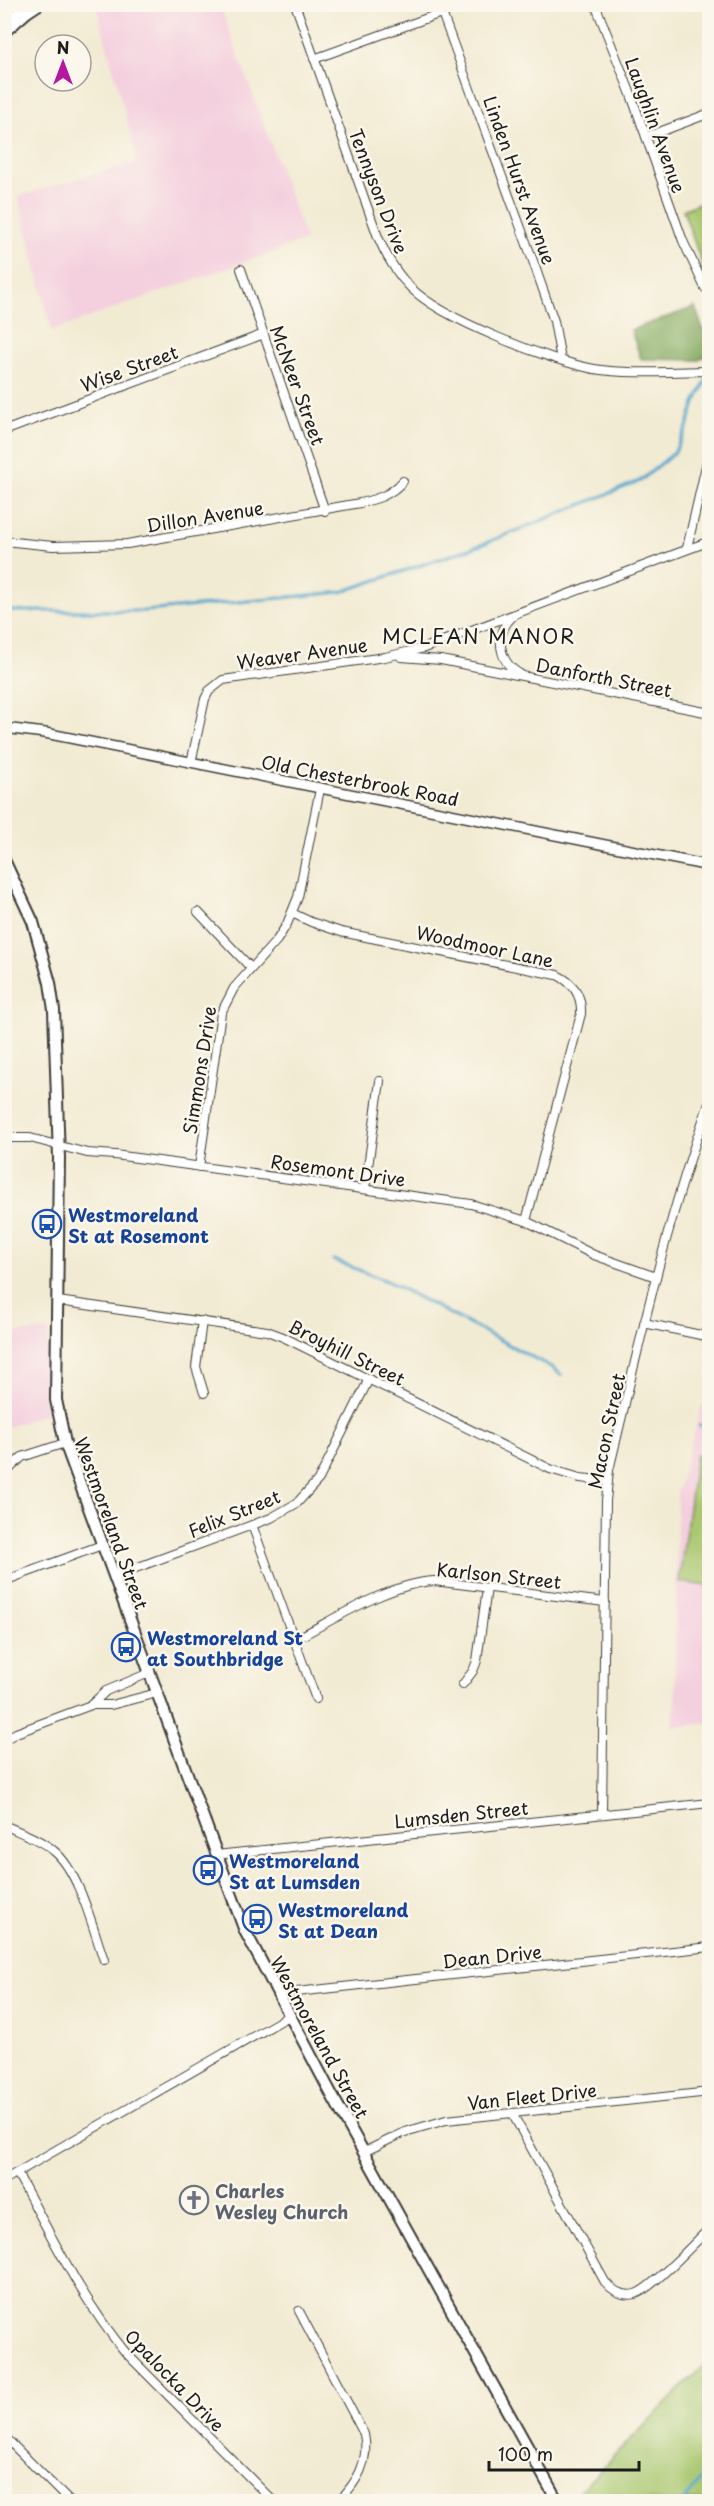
<svg xmlns="http://www.w3.org/2000/svg" width="714" height="2506" viewBox="0 0 714 2506" font-family="'Playpen Sans',sans-serif">
  <style>
    .built { fill: #f4cfde }
    .green { fill: #a9c870; stroke: #627246; stroke-width: 1.5 }
    .forest { fill: #86ac62; stroke: #51643f; stroke-width: 1.5 }
    .lines { fill: none; stroke-linecap: round; stroke-linejoin: round }
    .stream { stroke: #50a4cc; stroke-width: 3 }
    .minor-casing { stroke: #3c3b37; stroke-width: 10 }
    .tertiary-casing { stroke: #3c3b37; stroke-width: 12 }
    .secondary-casing { stroke: #3c3b37; stroke-width: 14 }
    .minor { stroke: #fff; stroke-width: 8 }
    .tertiary { stroke: #fff; stroke-width: 9 }
    .secondary { stroke: #fff; stroke-width: 10 }
    .labels { text-anchor: middle; dominant-baseline: central; stroke-width: 5; stroke-linejoin: round; paint-order: stroke }
    .street-label { font-size: 18px; fill: #1c1c1c; stroke: #fbf7ec }
    .transit-label { font-size: 18px; font-weight: bold; fill: #164399; stroke: #fbf7ec; text-anchor: start }
    .worship-label { font-size: 18px; font-weight: bold; fill: #5b616d; stroke: #fbf7ec; text-anchor: start }
    .neighbourhood-label { font-size: 20px; letter-spacing: 1.5px; fill: #1c1c1c; stroke: #fbf7ec }
  </style>
  <rect width="100%" height="100%" fill="#fbf7ec"/>
  <filter id="ink" filterUnits="userSpaceOnUse"><feTurbulence type="fractalNoise" baseFrequency=".0167" numOctaves="2"/><feDisplacementMap in="SourceGraphic" scale="12" xChannelSelector="R" yChannelSelector="G"/><feConvolveMatrix kernelMatrix="1 2 1 2 8 2 1 2 1" color-interpolation-filters="sRGB"/></filter>
  <filter id="wash" filterUnits="userSpaceOnUse"><feTurbulence type="fractalNoise" baseFrequency=".008" numOctaves="4" result="noise"/><feDisplacementMap in="SourceGraphic" scale="24" xChannelSelector="R" yChannelSelector="G"/><feGaussianBlur stdDeviation="1.35" result="paint"/><feColorMatrix in="noise" values="0 0 0 0 0 0 0 0 0 0 0 0 0 0 0 0 0 1.4 0 .05"/><feComposite in="paint" operator="in"/></filter>
  <g filter="url(#wash)">
    <rect width="100%" height="100%" fill="#f2ebd3"/>
    <g class="built">
      <polygon points="96,5 220,5 306,240 52,331 18,196 138,162"/>
      <polygon points="48,1330 46,1413 5,1428 5,1334"/>
      <polygon points="702,1405 710,1407 709,1723 672,1727 675,1702 677,1494"/>
    </g>
    <g class="green">
      <polygon points="709,199 709,284 683,210"/>
      <polygon points="696,1455 709,1456 709,1586 679,1582"/>
      <polygon points="709,2360 709,2501 576,2501 574,2497"/>
    </g>
    <polygon class="forest" points="695,307 709,347 707,355 699,360 641,359 631,330"/>
    <g class="lines">
      <g class="stream">
        <polyline points="4,611 146,611 341,592 478,546 640,481 674,453 686,430 695,403 710,373"/>
        <polyline points="333,1260 387,1281 553,1368 561,1375"/>
        <polyline points="699,1425 710,1427"/>
        <polyline points="684,2502 707,2470 710,2462"/>
      </g>
    </g>
  </g>
  <g filter="url(#ink)">
    <g class="lines">
      <g class="minor-casing">
        <g id="minor">
          <path d="M295,4L378,237C386,256 396,273 410,287C441,319 550,361 594,369C631,375 672,371 710,371"/>
          <polyline points="595,4 630,92 683,241 705,288"/>
          <polyline points="442,13 533,261 554,321 561,360"/>
          <polyline points="314,59 466,4"/>
          <polyline points="646,137 710,113"/>
          <polyline points="241,269 325,511"/>
          <polyline points="4,431 264,334"/>
          <polyline points="4,522 6,541"/>
          <path d="M4,541L53,546L127,544L360,503C377,499 391,495 403,481"/>
          <polyline points="687,548 709,453"/>
          <path d="M513,616C494,633 498,662 520,674"/>
          <polyline points="401,657 441,660 710,713"/>
          <polyline points="191,763 205,699 209,691 223,680 385,657 424,648 710,541"/>
          <polyline points="198,912 251,968"/>
          <path d="M292,913L311,922L341,932L557,975C574,983 582,996 581,1014L526,1221"/>
          <polyline points="4,1138 30,1138 87,1153 115,1155 471,1204 526,1221 594,1255 656,1277"/>
          <polyline points="199,1167 221,1013 234,988 277,940 287,924 298,897 320,789"/>
          <polyline points="365,1188 380,1081"/>
          <polyline points="58,1301 267,1331 283,1337 550,1469 580,1478 608,1481"/>
          <polyline points="202,1321 196,1367 204,1393"/>
          <polyline points="644,1323 710,1337"/>
          <polyline points="4,1474 22,1457 65,1443"/>
          <polyline points="252,1525 316,1699"/>
          <polyline points="114,1576 271,1518 297,1503 319,1479 369,1379"/>
          <polyline points="4,1581 102,1545"/>
          <path d="M294,1640C335,1619 388,1584 434,1581L605,1602"/>
          <polyline points="463,1684 473,1671 477,1661 487,1588"/>
          <polyline points="91,1705 111,1705 157,1693"/>
          <polyline points="4,1740 16,1733 91,1705 106,1691 149,1673"/>
          <path d="M602,1814L606,1501L609,1470C639,1346 666,1221 710,1101"/>
          <path d="M4,1825C21,1833 40,1839 54,1851C79,1871 93,1929 104,1960"/>
          <polyline points="216,1855 710,1803"/>
          <polyline points="278,1994 710,1947"/>
          <path d="M512,2113L605,2282C613,2291 623,2297 635,2294C651,2290 695,2242 710,2228"/>
          <polyline points="364,2152 405,2132 446,2120 710,2092"/>
          <path d="M17,2173C51,2234 81,2299 126,2353L274,2502"/>
          <polyline points="4,2180 289,2016"/>
          <path d="M299,2311L364,2434C370,2462 357,2482 338,2502"/>
          <polyline points="4,2436 70,2502"/>
          <polyline points="547,2502 555,2497"/>
        </g>
      </g>
      <g class="tertiary-casing">
        <polyline id="tertiary" points="4,728 45,733 710,866"/>
      </g>
      <g class="secondary-casing">
        <g id="secondary">
          <polyline points="4,17 24,12"/>
          <polyline points="4,32 27,12 39,4"/>
          <polyline points="4,860 33,922 50,983 54,1010 59,1158 56,1400 65,1443 245,1931 334,2099 558,2502"/>
        </g>
      </g>
      <use href="#minor" class="minor"/>
      <use href="#tertiary" class="tertiary"/>
      <use href="#secondary" class="secondary"/>
    </g>
  </g>
  <defs>
    <g id="bus-ring" transform="scale(1.5)"><circle r="9.5" fill="#fbf7ec" stroke="#1a4fb4" stroke-width="1.5"/><path d="M-5-6H5V4H4V6H2V4H-2V6H-4V4H-5ZM-3.5-4V0h7V-4ZM-3.5 1.2v1.5H-2V1.2ZM2 1.2v1.5H3.5V1.2Z" fill="#1a4fb4"/></g>
    <g id="church-ring" transform="scale(1.5)"><circle r="9.5" fill="#fbf7ec" stroke="#6b7280" stroke-width="1.5"/><path d="M-1.2-6h2.4v3.5h3.3v2.4h-3.3V6h-2.4V-.1h-3.3v-2.4h3.3Z" fill="#6b7280"/></g>
  </defs>
  <g fill-rule="evenodd">
    <use href="#bus-ring" x="47" y="1224"/>
    <use href="#bus-ring" x="126" y="1647"/>
    <use href="#bus-ring" x="208" y="1870"/>
    <use href="#bus-ring" x="257" y="1919"/>
    <use href="#church-ring" x="194" y="2200"/>
  </g>
  <g class="labels">
    <g class="street-label">
      <text transform="translate(656 125) rotate(70)">Laughlin Avenue</text>
      <text transform="translate(520 180) rotate(70)">Linden Hurst Avenue</text>
      <text transform="translate(379 191) rotate(69)">Tennyson Drive</text>
      <text transform="translate(129 368) rotate(-20)">Wise Street</text>
      <text transform="translate(298 385) rotate(70)">McNeer Street</text>
      <text transform="translate(205 516) rotate(-9)">Dillon Avenue</text>
      <text transform="translate(302 653) rotate(-8)">Weaver Avenue</text>
      <text transform="translate(604 677) rotate(11)">Danforth Street</text>
      <text transform="translate(360 780) rotate(11)">Old Chesterbrook Road</text>
      <text transform="translate(485 946) rotate(12)">Woodmoor Lane</text>
      <text transform="translate(199 1070) rotate(-81)">Simmons Drive</text>
      <text transform="translate(338 1170) rotate(8)">Rosemont Drive</text>
      <text transform="translate(347 1352) rotate(26)">Broyhill Street</text>
      <text transform="translate(606 1431) rotate(-78)">Macon Street</text>
      <text transform="translate(234 1513) rotate(-22)">Felix Street</text>
      <text transform="translate(112 1523) rotate(70)">Westmoreland Street</text>
      <text transform="translate(499 1575) rotate(6)">Karlson Street</text>
      <text transform="translate(461 1814) rotate(-6)">Lumsden Street</text>
      <text transform="translate(492 1956) rotate(-6)">Dean Drive</text>
      <text transform="translate(320 2037) rotate(61)">Westmoreland Street</text>
      <text transform="translate(532 2096) rotate(-6)">Van Fleet Drive</text>
      <text transform="translate(175 2380) rotate(46)">Opalocka Drive</text>
    </g>
    <g class="transit-label">
      <text x="68" y="1214">Westmoreland<tspan x="68" dy="21">St at Rosemont</tspan></text>
      <text x="147" y="1637">Westmoreland St<tspan x="147" dy="21">at Southbridge</tspan></text>
      <text x="229" y="1860">Westmoreland<tspan x="229" dy="21">St at Lumsden</tspan></text>
      <text x="278" y="1909">Westmoreland<tspan x="278" dy="21">St at Dean</tspan></text>
    </g>
    <g class="worship-label">
      <text x="215" y="2190">Charles<tspan x="215" dy="21">Wesley Church</tspan></text>
    </g>
    <g class="neighbourhood-label">
      <text x="479" y="636">MCLEAN MANOR</text>
    </g>
  </g>
  <rect width="714" height="2506" fill="none" stroke="#fbf7ec" stroke-width="24"/>
  <g transform="translate(63 63)"><circle r="28" fill="#fbf7ec" stroke="#a29f99" stroke-width="1.5"/>
  <path d="M0-4.5L10 22L0 15L-10 22Z" fill="#b5179e"/>
  <text y="-9" font-size="16" font-weight="bold" text-anchor="middle" fill="#1c1c1c">N</text>
  </g>
  <path d="M489 2461v9h150v-9" fill="none" stroke="#1c1c1c" stroke-width="3"/>
  <text x="498" y="2461" font-size="18" fill="#1c1c1c" stroke="#fbf7ec" stroke-width="4.5" paint-order="stroke">100 m</text>
</svg>
